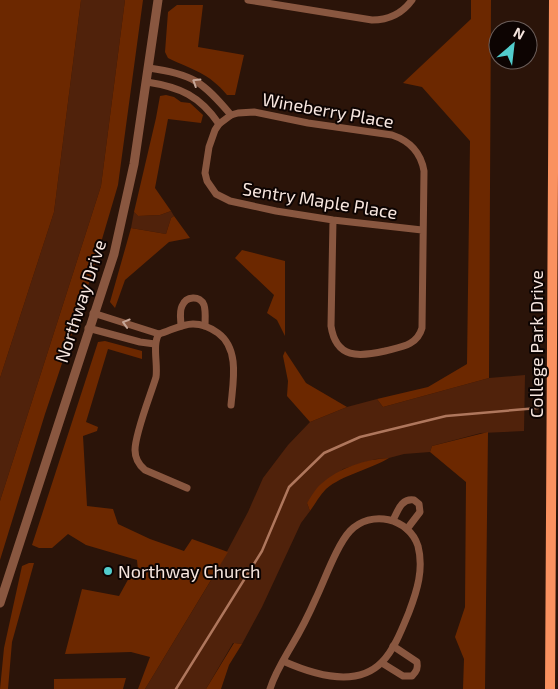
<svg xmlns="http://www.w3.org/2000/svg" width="558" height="689" viewBox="0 0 558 689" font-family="'Exo 2',sans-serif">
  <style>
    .green { fill: #50220b }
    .forest { fill: #6c2800 }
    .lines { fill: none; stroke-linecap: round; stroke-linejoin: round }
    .stream { stroke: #af775d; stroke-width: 2.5 }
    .minor { stroke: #895740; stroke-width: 7 }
    .tertiary { stroke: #895740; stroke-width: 9 }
    .primary { stroke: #fa9160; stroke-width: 10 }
    .oneway { stroke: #c6a697 }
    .poi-dot { fill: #52cdcd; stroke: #0d0402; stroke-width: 2 }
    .labels { text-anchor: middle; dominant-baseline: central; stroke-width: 4; stroke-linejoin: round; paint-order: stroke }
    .street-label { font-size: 18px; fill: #f7e6df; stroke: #0d0402 }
    .poi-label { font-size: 18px; fill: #f7e6df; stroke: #0d0402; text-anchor: start }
  </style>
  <rect width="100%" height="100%" fill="#2b1409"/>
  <g class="green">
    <polygon points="81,0 125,0 101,186 0,501 0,378 54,212"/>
    <polygon points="171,211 174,216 171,218 166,234 131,228 134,212 138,216 160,215"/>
    <polygon points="525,375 524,431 481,433 432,446 430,452 404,454 389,458 376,459 343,469 307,503 310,511 301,523 262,607 242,644 233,643 206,689 145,689 216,572 248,512 263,478 288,445 310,422 347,407 377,399 383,407 489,378"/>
  </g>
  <g class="forest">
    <polygon points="0,0 81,0 54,212 0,378"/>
    <polygon points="125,0 143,0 118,185 90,280 45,414 0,560 0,501 101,186"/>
    <polygon points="471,0 491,0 489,378 383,407 377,399 428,387 467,364 470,141 422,87 403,83 471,19"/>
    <path d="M177,5H203L198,47L244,55L235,95H227C209,73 193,70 168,58L165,52L168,12Z"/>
    <polygon points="166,95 174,97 181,102 190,103 203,115 201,123 168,119 155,188 171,211 160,215 138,216 134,212 156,118 160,96"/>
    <polygon points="174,216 190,238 169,242 125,280 115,308 110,302 131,228 166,234 171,218"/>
    <polygon points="242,250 285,261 285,336 277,320 267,313 274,295 235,258"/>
    <polygon points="105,341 142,351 142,359 108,349 86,422 98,427 97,431 83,436 87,506 113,509 118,524 150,539 184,551 192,539 228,552 145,689 138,689 150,657 131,652 65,654 82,589 119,596 130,576 138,570 137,560 86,545 68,534 52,548 39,548 32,545 98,342"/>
    <polygon points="285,351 306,383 347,407 310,422 287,396 288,381 283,356"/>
    <polygon points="488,432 485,689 463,689 464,659 455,637 465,607 466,482 430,452 432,446"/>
    <path d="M389,458C371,469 342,475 326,489C320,495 315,504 310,511L307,503C311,497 315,489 321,484C339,468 365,459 389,458Z"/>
    <polygon points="29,563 34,563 12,642 8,689 0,689 4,648 22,566"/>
    <polygon points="234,643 242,644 229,665 221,689 206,689"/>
    <polygon points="126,678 123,689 54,689 54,679"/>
  </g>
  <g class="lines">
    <polyline class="stream" points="176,689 262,551 289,487 324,453 360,437 446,416 538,408"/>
    <g class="minor">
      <path d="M248,0L372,20C388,20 402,14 412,0"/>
      <path d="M149,68C193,74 203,82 231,115"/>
      <path d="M147,82C180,87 200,96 219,124"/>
      <path d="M333,220L331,326C336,359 359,357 385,351C400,347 417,346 422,328L424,171C421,153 410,141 392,135L308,123L254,112L238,113L231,115L219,124L215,130L209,147L205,173L207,181L216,194L230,201L276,211L333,220L422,230"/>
      <polyline points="93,313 159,334"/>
      <path d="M181,326C181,320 179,312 182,306C186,296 200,295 204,305C206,311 205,320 205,326"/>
      <polyline points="88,328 140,342 155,344"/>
      <path d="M187,488L145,470C139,465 135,458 135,450C135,433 151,394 156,377C158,364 152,344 159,334C170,331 181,324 193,324C202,324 211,328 218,333C240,349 233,382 231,405"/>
      <path d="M393,520C398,511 401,498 414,500L419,504L420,512L407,529"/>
      <path d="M382,663L403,676H412C417,671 418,668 417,662L393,646"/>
      <path d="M270,689C275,673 284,659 292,645C301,630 309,614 316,598C325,579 337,545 350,531C371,509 409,518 418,546C424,569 417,591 409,612C402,629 394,650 382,662C356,689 312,674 283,661"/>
    </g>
    <polyline class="tertiary" points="0,603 114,254 134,164 158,0"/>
    <polyline class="primary" points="550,689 554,0"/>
  </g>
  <defs><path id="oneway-chevron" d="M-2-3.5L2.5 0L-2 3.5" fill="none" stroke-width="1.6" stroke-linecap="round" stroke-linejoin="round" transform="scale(1.25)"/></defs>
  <g class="oneway">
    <use href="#oneway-chevron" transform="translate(196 82) rotate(-148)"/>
    <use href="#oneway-chevron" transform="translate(126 323) rotate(-163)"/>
  </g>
  <circle class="poi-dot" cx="108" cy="571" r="5"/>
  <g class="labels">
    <g class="street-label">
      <text transform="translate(328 110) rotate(10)">Wineberry Place</text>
      <text transform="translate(320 200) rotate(9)">Sentry Maple Place</text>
      <text transform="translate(80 301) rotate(-72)">Northway Drive</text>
      <text transform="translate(536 344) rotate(-90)">College Park Drive</text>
    </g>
    <g class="poi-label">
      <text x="118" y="571">Northway Church</text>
    </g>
  </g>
  <g transform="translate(513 45) rotate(28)"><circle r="24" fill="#0d0402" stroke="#6b5e5a"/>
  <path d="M0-4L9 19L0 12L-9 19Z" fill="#52cdcd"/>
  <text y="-8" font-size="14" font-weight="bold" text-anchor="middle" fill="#f7e6df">N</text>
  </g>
</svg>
